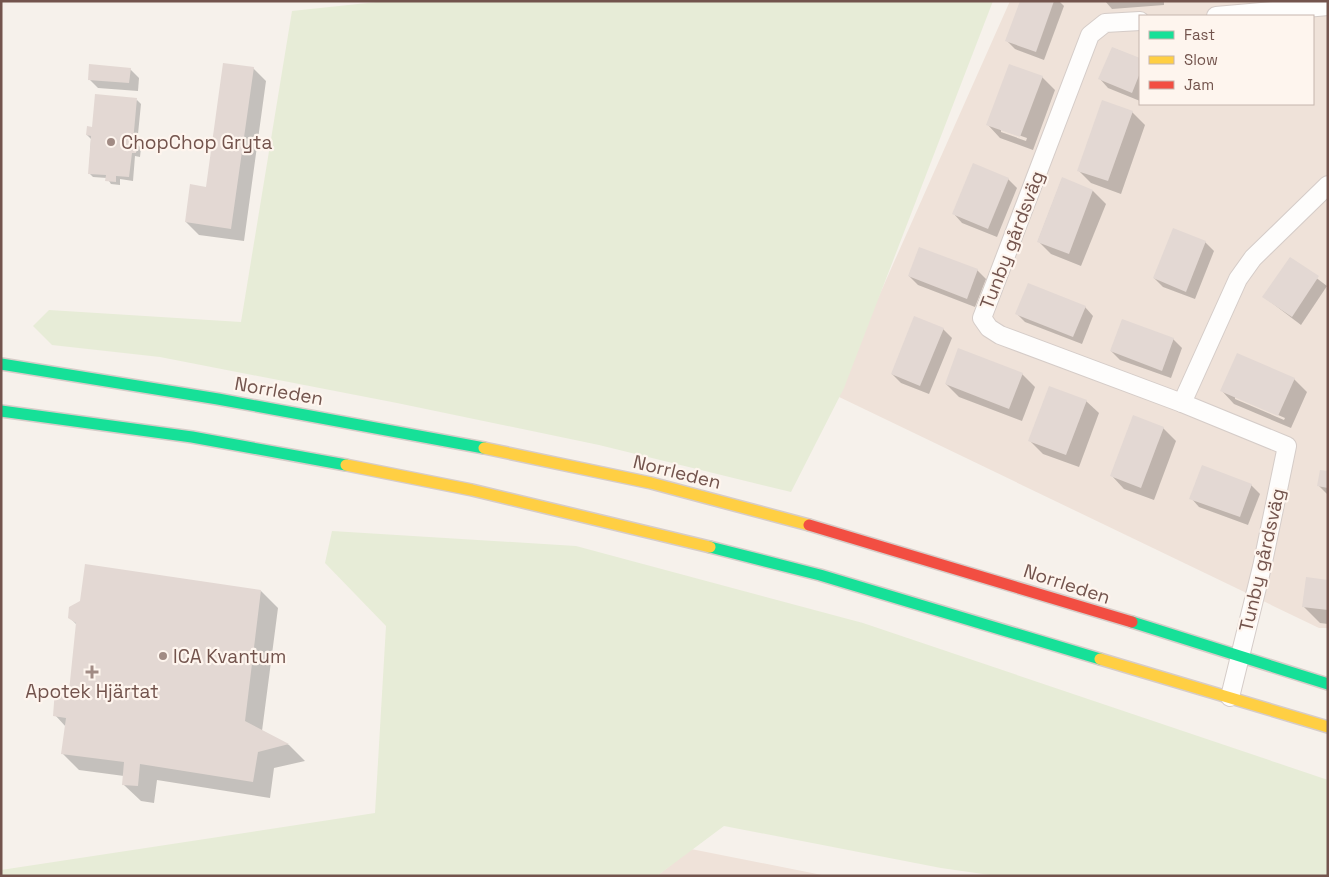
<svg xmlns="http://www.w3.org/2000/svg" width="1329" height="877" viewBox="0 0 1329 877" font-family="'Space Grotesk',sans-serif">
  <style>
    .residential { fill: #efe2d9; fill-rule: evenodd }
    .green { fill: #e7ecd7 }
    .shadow { fill: #0003; fill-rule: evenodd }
    .building { fill: #e3d8d3 }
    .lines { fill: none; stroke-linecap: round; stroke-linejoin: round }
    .street-casing { stroke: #d5ccc8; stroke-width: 20 }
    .fast-casing { stroke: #d6ccc8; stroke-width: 14 }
    .slow-casing { stroke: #d6ccc8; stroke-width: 14 }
    .jam-casing { stroke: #d6ccc8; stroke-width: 14 }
    .street { stroke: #fefdfc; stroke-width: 18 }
    .fast { stroke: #16e098; stroke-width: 11 }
    .slow { stroke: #ffcf43; stroke-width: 11 }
    .jam { stroke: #f24e42; stroke-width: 11 }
    .poi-dot { fill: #a18b84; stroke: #fef5ee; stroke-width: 2 }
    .labels { text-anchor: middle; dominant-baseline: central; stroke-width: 4.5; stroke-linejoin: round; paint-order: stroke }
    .poi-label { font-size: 19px; fill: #73544d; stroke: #fef5ee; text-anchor: start }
    .street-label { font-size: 19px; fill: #73544d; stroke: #fef5ee }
  </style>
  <rect width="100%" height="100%" fill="#f6f1eb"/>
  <g class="residential">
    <path d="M1010,1H1328V628H1319L835,395ZM1140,16H1313V104H1140Z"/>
    <polygon points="691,849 827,876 657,876"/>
  </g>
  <g class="green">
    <polygon points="386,1 993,1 844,388 791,492 599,445 397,403 160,357 52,345 33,326 49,310 241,322 292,11"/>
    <polygon points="332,531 576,546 863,623 1328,780 1328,876 997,876 941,868 724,826 657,876 1,876 1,870 375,813 386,626 325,563"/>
  </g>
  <g class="shadow">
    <polygon points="1021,1 1059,1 1064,6 1044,60 1015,49 1007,41"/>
    <polygon points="1105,1 1164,1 1164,5 1112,9"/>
    <polygon points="1113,48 1140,59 1140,101 1108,88 1100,79"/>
    <polygon points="253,68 266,81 244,241 199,235 186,222 207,188"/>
    <polygon points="130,69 139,78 138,91 98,88 89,79"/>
    <path d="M1042,77L1055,90L1033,150L1000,138L988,125ZM1001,129L1027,138L1026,141L1001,132Z"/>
    <polygon points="137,100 141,104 137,144 141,148 140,157 135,156 133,181 120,179 120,185 111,184 107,178 93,177 89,173 91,139 87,135 93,128"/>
    <polygon points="1132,112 1145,125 1121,194 1091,183 1078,170"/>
    <polygon points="1008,179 1017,188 997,237 962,223 954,214"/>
    <polygon points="1062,179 1093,191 1106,204 1081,266 1051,254 1038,241"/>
    <polygon points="1205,242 1214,251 1195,299 1163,287 1154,278"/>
    <polygon points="1290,258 1327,286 1301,325 1264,297"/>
    <polygon points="977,270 986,279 975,307 918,285 909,276"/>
    <polygon points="1085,307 1093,316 1082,344 1025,322 1017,314"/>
    <polygon points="943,329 952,338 929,394 901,383 892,374"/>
    <polygon points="1173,339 1182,348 1171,378 1120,360 1111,351"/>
    <polygon points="1022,374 1035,387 1022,421 959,397 946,384"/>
    <path d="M1294,379L1307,392L1291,428L1234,404L1222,391ZM1235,396L1285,418L1284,420L1235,399Z"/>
    <polygon points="1086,401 1099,413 1079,467 1043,454 1030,441"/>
    <polygon points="1163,428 1176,441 1154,500 1124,489 1112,476"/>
    <polygon points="1328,472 1328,495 1319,486"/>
    <polygon points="1251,485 1260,494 1248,525 1199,507 1191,498"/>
    <polygon points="1328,582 1328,624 1320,623 1303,606"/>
    <polygon points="261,591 278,608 262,731 289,745 305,761 274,768 270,798 157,780 154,803 141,801 124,785 124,776 79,770 63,754 66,727 55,715 70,692 77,625 69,617"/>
  </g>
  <g class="building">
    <polygon points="1020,1 1054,1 1036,52 1005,41"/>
    <polygon points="1112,47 1140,58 1140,73 1132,93 1098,79"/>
    <polygon points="223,63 254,67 231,229 185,222 190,184 206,187"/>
    <polygon points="89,64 131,68 129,83 88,80"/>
    <polygon points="1009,64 1043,76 1020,137 986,125"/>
    <polygon points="95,94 137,98 133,142 137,143 136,153 132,153 129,177 116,176 116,182 105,181 106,175 88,174 91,136 86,135 87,126 92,127"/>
    <polygon points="1102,100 1133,111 1108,181 1077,171"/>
    <polygon points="973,163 1009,178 988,229 952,214"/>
    <polygon points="1062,177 1093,190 1069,254 1037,242"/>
    <polygon points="1173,228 1206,241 1186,292 1153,278"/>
    <polygon points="919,247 978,269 967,299 908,276"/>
    <polygon points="1290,257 1319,276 1292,317 1262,297"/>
    <polygon points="1028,283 1086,306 1073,337 1015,314"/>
    <polygon points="914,316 944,328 920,386 891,374"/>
    <polygon points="1122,319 1174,338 1162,371 1110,351"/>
    <polygon points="958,348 1023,373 1009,409 945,384"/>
    <polygon points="1237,353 1295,378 1278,416 1220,391"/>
    <polygon points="1049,386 1087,400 1066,455 1028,441"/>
    <polygon points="1133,415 1164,427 1141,488 1110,476"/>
    <polygon points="1202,465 1252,484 1240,517 1189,499"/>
    <polygon points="1320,470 1328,471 1328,488 1317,486"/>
    <polygon points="85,564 261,590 245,721 289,744 258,752 253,782 140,764 138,786 122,785 124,762 61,754 66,718 53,716 55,689 69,691 76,623 68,618 69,607 80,601"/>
    <polygon points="1306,577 1328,580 1328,610 1302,607"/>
  </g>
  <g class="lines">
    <g class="street-casing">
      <g id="street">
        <polyline points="1216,16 1328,6"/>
        <polyline points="1140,21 1105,23 1090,35 982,318 989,328 1000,335 1182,403 1287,446 1262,567 1230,697"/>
        <polyline points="1182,403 1238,279 1253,258 1328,185"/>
      </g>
    </g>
    <g class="fast-casing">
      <g id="fast">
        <polyline points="1,364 218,399 484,448"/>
        <polyline points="1,411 192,437 346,465"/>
        <polyline points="710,547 820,575 1100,659"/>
        <polyline points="1132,622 1328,684"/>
      </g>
    </g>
    <g class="slow-casing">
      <g id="slow">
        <polyline points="484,448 651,483 809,525"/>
        <polyline points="346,465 472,490 710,547"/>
        <polyline points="1100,659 1328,727"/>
      </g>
    </g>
    <g class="jam-casing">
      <polyline id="jam" points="809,525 1132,622"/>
    </g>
    <use href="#street" class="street"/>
    <use href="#fast" class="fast"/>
    <use href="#slow" class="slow"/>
    <use href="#jam" class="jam"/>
  </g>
  <g class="poi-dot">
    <circle cx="111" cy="142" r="5"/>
    <circle cx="163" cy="656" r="5"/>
    <path d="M89.5 664.5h5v5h5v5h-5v5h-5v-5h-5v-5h5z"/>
  </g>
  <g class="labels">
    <g class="poi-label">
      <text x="121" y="142">ChopChop Gryta</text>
      <text x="173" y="656">ICA Kvantum</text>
      <text x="92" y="691" text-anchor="middle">Apotek Hjärtat</text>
    </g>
    <g class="street-label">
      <text transform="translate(1012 240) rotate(-69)">Tunby gårdsväg</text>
      <text transform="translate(279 391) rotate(10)">Norrleden</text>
      <text transform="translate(677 472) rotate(14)">Norrleden</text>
      <text transform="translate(1262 560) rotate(-77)">Tunby gårdsväg</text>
      <text transform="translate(1067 584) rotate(18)">Norrleden</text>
    </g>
  </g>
  <rect width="1329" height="877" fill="none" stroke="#73544d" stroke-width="5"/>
  <rect x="1139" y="15" width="175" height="90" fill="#fef5ee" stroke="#c6b5ae"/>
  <rect x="1149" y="31" width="25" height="8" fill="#16e098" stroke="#c6b5ae"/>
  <text x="1184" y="40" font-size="15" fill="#73544d">Fast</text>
  <rect x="1149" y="56" width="25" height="8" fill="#ffcf43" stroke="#c6b5ae"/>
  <text x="1184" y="65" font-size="15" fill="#73544d">Slow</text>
  <rect x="1149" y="81" width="25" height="8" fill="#f24e42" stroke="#c6b5ae"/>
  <text x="1184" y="90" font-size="15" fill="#73544d">Jam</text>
</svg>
